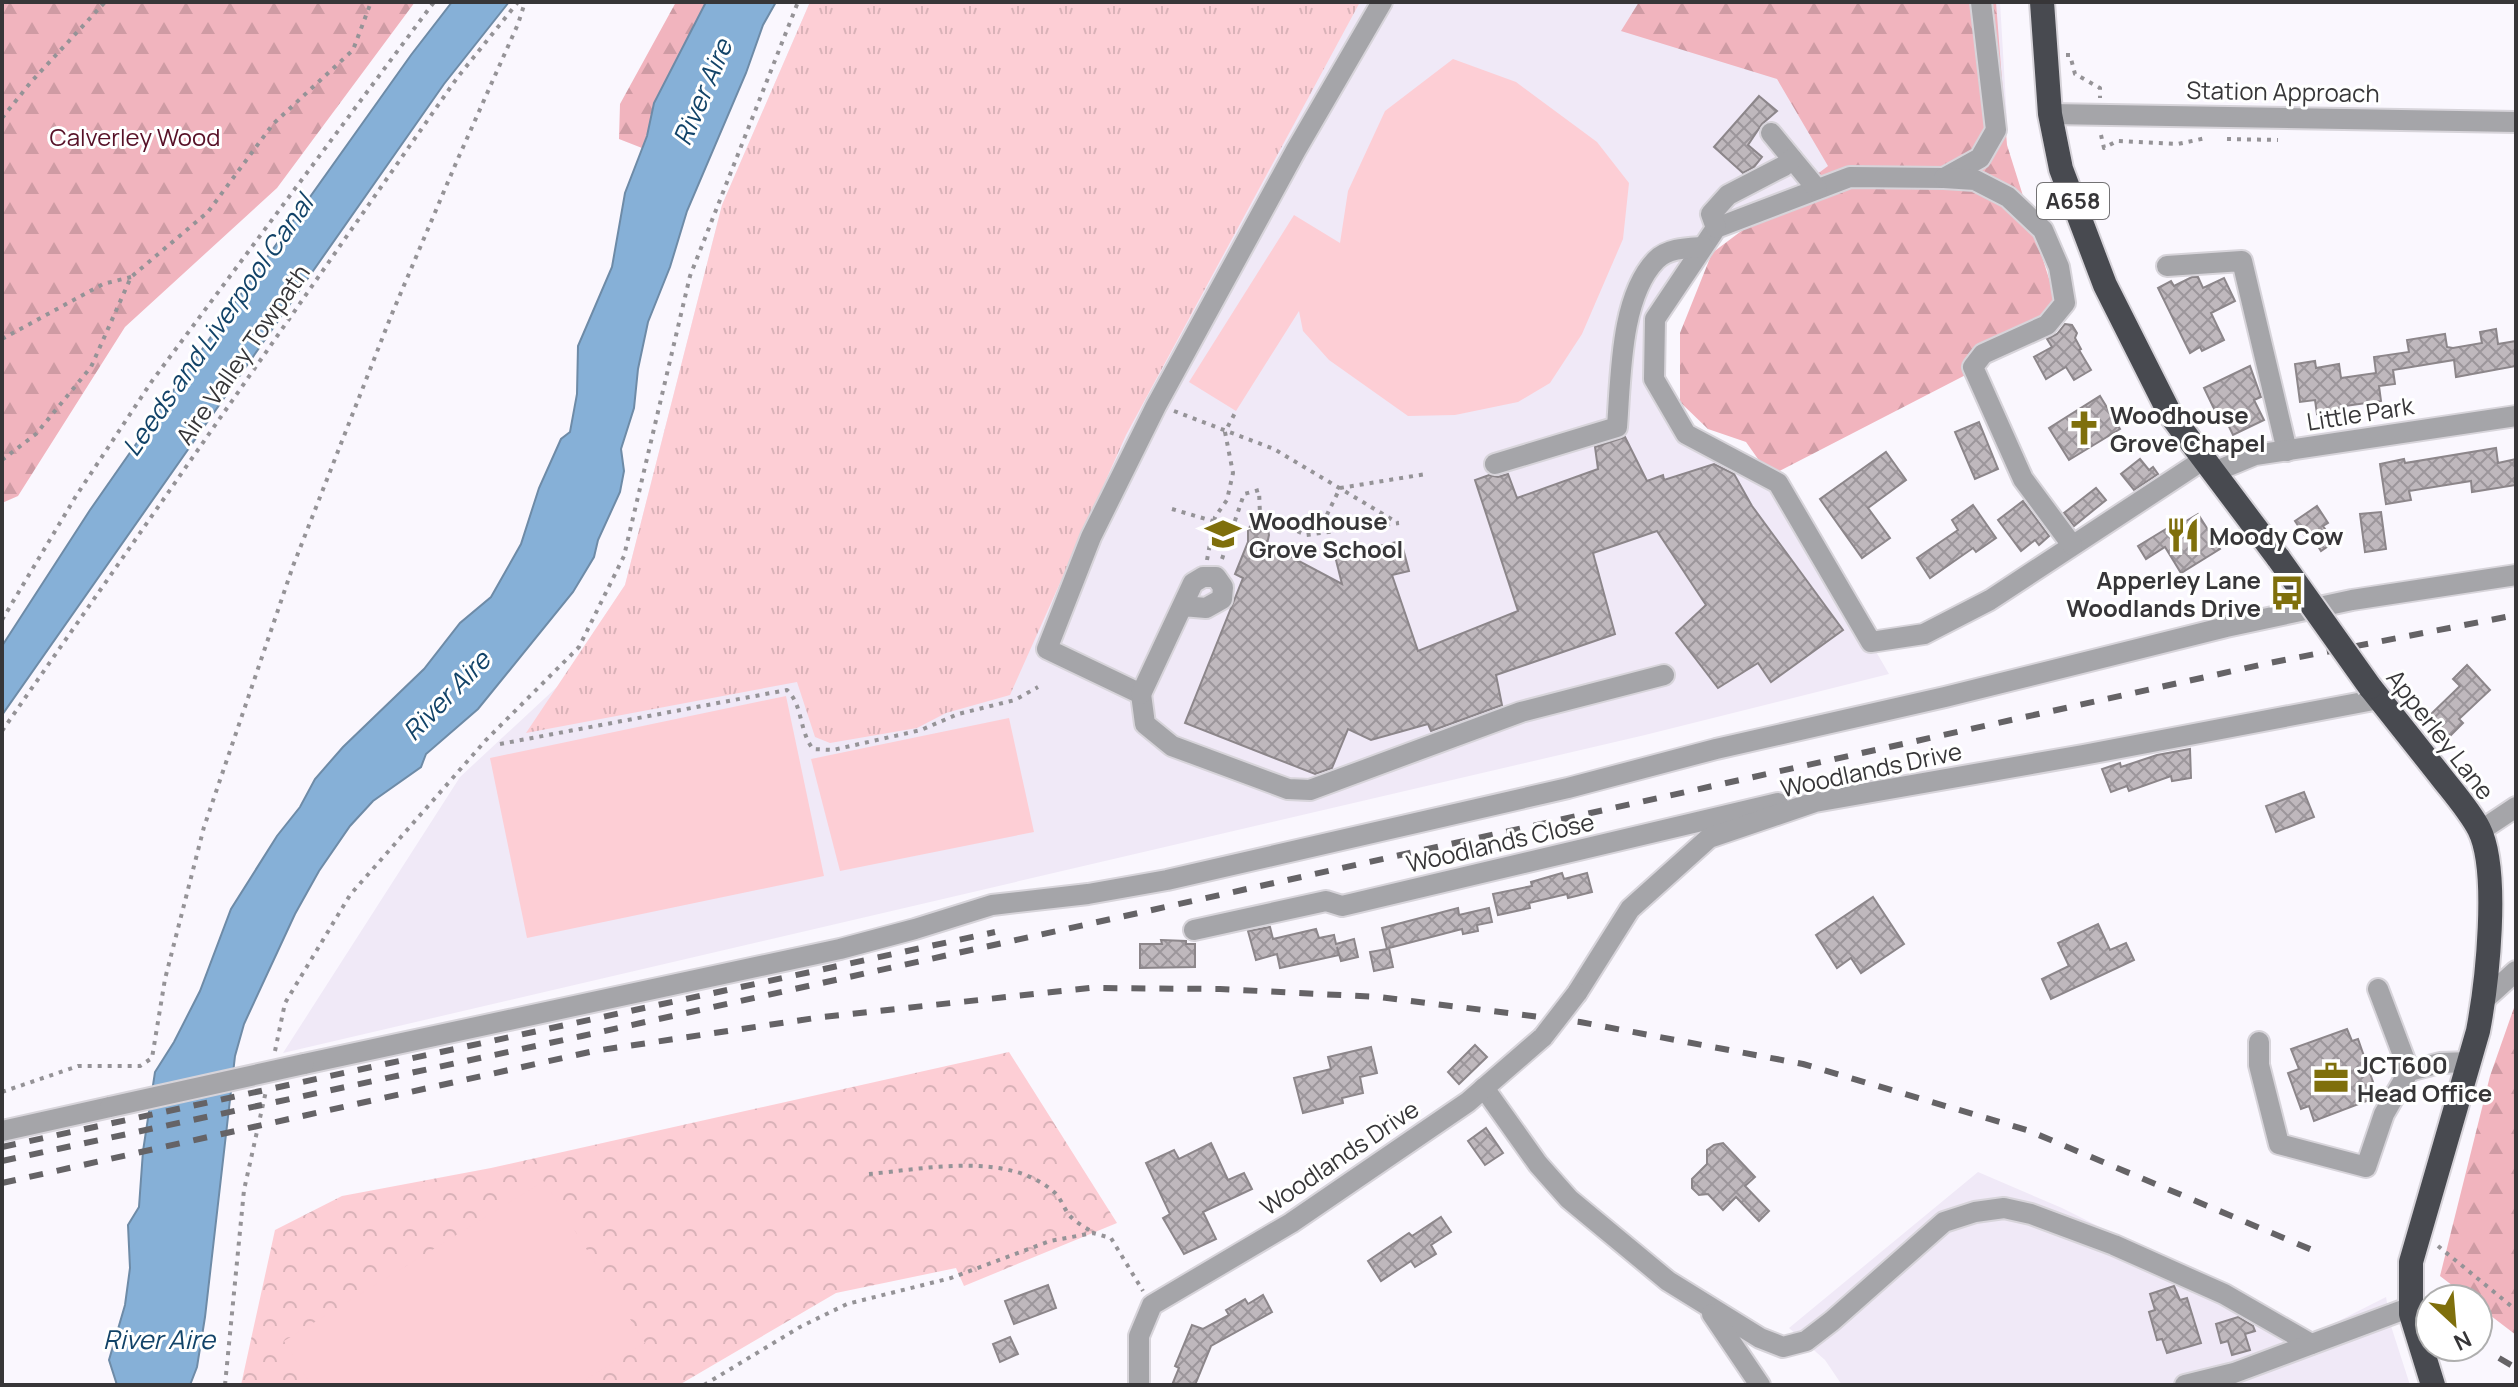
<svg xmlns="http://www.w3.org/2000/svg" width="2518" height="1387" viewBox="0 0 2518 1387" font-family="Manrope,sans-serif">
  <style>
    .built { fill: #f0e9f7 }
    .grass { fill: url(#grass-tufts) }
    .forest { fill: url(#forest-firs) }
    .park { fill: url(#park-crowns) }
    .pitch { fill: #fdced5 }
    .water { fill: #86b0d7; stroke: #6e8ba7; stroke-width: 2 }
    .building { fill: url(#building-cross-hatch); stroke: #8c868a; stroke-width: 2 }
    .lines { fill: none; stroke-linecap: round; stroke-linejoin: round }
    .minor-casing { stroke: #d7d4da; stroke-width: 24 }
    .highway-casing { stroke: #d7d4da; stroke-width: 28 }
    .path { stroke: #959397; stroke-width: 4; stroke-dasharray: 4 6; stroke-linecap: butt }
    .minor { stroke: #a5a5a9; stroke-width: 20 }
    .highway { stroke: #484a50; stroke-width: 24 }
    .rail { stroke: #656366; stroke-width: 6; stroke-dasharray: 14 14; stroke-linecap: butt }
    .minor-bridge-casing { stroke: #d7d4da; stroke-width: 24; stroke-linecap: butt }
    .highway-bridge-casing { stroke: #d7d4da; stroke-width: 28; stroke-linecap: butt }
    .minor-bridge { stroke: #a5a5a9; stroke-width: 20 }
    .highway-bridge { stroke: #484a50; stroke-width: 24 }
    .labels { text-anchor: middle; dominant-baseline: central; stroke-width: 6; stroke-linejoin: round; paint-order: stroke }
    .shield { fill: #fff; stroke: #737274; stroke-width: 2 }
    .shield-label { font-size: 22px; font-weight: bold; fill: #373638 }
    .street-label { font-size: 24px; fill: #373638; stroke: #fff }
    .park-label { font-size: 24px; fill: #571127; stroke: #fff }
    .poi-label { font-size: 24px; font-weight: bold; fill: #373638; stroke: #fff; text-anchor: start }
    .water-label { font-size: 26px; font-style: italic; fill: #124368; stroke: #fff }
  </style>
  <defs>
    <pattern id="grass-tufts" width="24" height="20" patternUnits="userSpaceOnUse" patternTransform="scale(2)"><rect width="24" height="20" fill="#fdced5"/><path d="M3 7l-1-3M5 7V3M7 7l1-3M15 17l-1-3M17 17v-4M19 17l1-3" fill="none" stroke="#d9b2b8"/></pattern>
    <pattern id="forest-firs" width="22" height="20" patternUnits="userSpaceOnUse" patternTransform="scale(2)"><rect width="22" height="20" fill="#f1b4be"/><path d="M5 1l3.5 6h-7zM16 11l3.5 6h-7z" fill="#cf9ba4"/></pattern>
    <pattern id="park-crowns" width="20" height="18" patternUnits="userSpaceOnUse" patternTransform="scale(2)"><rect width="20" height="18" fill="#fdced5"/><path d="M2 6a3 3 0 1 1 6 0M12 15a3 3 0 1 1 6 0" fill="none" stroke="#d9b2b8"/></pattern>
    <pattern id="building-cross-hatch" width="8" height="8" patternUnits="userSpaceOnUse" patternTransform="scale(2)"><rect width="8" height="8" fill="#bfb8bd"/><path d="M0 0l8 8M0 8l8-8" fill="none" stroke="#9c969b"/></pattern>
  </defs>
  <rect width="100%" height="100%" fill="#faf7fe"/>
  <g class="built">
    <polygon points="810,2 2000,2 2007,120 1996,130 1716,228 1655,319 1654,379 1686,434 1778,483 1889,674 1645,735 283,1053 460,777 559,685 625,585 722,205"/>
    <polygon points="1978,1172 2062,1208 2313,1334 2386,1297 2391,1326 2410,1385 1842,1385 1825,1360 1789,1328"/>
  </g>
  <polygon class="grass" points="810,2 1360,2 1126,435 1010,695 946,713 917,728 830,743 815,737 797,682 526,733 625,585 722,205"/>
  <g class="forest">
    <polygon points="2,2 415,2 277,188 125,327 18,496 2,503"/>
    <polygon points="676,2 706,2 673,66 642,148 619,139 620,104"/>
    <polygon points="1639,2 1996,2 2007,145 2057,304 2016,349 1770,476 1746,442 1708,429 1680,402 1680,333 1712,253 1828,166 1777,79 1621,31"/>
    <polygon points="2516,1002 2516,1335 2478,1306 2478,1299 2470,1299 2440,1276 2490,1076"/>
  </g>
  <polygon class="park" points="1009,1052 1117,1223 964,1286 956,1268 836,1293 679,1385 241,1385 275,1230 342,1196 491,1168"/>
  <g class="pitch">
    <polygon points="1453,59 1516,82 1597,142 1629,183 1623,239 1582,334 1550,383 1518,402 1455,415 1408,416 1329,360 1303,331 1299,311 1236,411 1189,382 1294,215 1340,243 1348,191 1385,111"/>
    <polygon points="786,696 824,876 527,938 490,758"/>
    <polygon points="1009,718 1034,832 840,871 811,759"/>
    <polygon points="544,1181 645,1343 577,1385 311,1385 284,1341"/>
  </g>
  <g class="water">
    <polygon points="452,2 509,2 444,84 2,715 2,646 90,510 226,315 411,55"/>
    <polygon points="706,2 776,2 763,25 746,73 687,211 670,267 648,322 638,369 634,408 621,449 624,471 620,492 598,540 594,557 573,592 478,709 426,754 421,767 373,801 350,826 319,871 295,914 244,1024 235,1056 205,1317 197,1367 190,1385 117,1385 109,1360 125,1305 130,1268 128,1225 139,1207 143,1151 155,1072 174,1042 200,991 231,909 277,836 300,807 315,779 343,747 424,669 460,623 491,597 521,544 539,488 561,439 570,432 577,394 578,346 612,267 625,193 647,136 654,103"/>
  </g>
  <g class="building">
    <polygon points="1759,96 1777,111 1762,124 1748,145 1762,157 1754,167 1743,173 1714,147"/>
    <polygon points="2192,277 2198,277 2203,288 2224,278 2235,301 2211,313 2224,340 2202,351 2200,347 2190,353 2158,288 2171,281 2174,286"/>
    <polygon points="2065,324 2072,325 2077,333 2075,338 2081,349 2079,350 2091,370 2074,380 2066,367 2046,379 2034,357 2052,347 2047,339 2057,334"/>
    <polygon points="2496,329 2498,344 2516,341 2516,366 2456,377 2454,360 2393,370 2395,384 2379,386 2381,401 2345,406 2338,408 2339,411 2317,414 2315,400 2300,402 2295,364 2315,361 2316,368 2339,364 2341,378 2376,373 2374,357 2409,352 2407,340 2445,334 2447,347 2453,348 2482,343 2480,332"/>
    <polygon points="2250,366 2261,397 2254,400 2264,420 2233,435 2223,414 2218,417 2204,388"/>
    <polygon points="2100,396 2120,429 2069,460 2049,428"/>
    <polygon points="1979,422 1998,469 1975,479 1955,432"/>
    <polygon points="1625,437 1647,481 1663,475 1664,480 1714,464 1734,474 1752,506 1843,630 1771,682 1758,663 1718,688 1676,633 1706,605 1657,531 1593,553 1615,634 1496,675 1502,705 1431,731 1428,724 1371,740 1348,729 1332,768 1315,774 1185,723 1243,578 1235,574 1248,542 1248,529 1253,523 1262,521 1267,524 1269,535 1267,544 1342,584 1335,556 1401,541 1409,571 1392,575 1418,651 1518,611 1475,480 1489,475 1498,477 1508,474 1517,498 1598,469 1595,447"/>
    <polygon points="2496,448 2498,463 2516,459 2516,485 2472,492 2471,481 2409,491 2411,500 2386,504 2380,464 2404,459 2405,463"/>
    <polygon points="1886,452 1906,480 1868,508 1890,538 1862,558 1820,499"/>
    <polygon points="2140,459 2149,470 2153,467 2158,474 2134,490 2121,474"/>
    <polygon points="2096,488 2106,500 2074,526 2064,513"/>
    <polygon points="2023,501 2049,536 2039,545 2035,540 2021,551 1998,520"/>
    <polygon points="1973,505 1996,538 1976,552 1973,548 1930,578 1917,558 1958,530 1952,520"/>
    <polygon points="2317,506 2328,523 2323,526 2334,542 2321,551 2312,536 2307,539 2295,521"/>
    <polygon points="2381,512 2386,549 2365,552 2360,514"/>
    <polygon points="2198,514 2220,549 2181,573 2165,547 2146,559 2138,546 2179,521 2181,524"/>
    <polygon points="2467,665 2490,690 2459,719 2463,723 2450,736 2430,715 2460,686 2453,679"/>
    <polygon points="2190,749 2191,778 2172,781 2171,776 2129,791 2127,786 2111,792 2102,769 2120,763 2121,767 2157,755"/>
    <polygon points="2304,792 2314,817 2276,832 2266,806"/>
    <polygon points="1562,873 1564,879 1587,873 1592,892 1568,898 1567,894 1529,903 1530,908 1498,915 1493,894 1532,886 1531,882"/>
    <polygon points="1873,897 1904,944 1861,973 1851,958 1837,968 1816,935"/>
    <polygon points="1458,908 1459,915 1489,908 1492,922 1477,925 1478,931 1463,934 1462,929 1389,948 1393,967 1374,971 1370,952 1387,949 1382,928"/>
    <polygon points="2098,924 2110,950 2126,943 2134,960 2051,999 2042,979 2069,966 2058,943"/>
    <polygon points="1270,927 1273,939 1316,929 1319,938 1334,935 1336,944 1354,939 1358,957 1341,961 1337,947 1339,955 1280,968 1277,954 1256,960 1248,931"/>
    <polygon points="1161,940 1186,941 1186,944 1195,944 1195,967 1140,968 1140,944 1162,944"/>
    <polygon points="2347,1029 2352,1041 2358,1039 2373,1082 2367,1085 2372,1099 2314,1121 2309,1106 2301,1109 2288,1073 2299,1069 2291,1049"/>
    <polygon points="1475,1045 1487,1057 1459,1084 1448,1072"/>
    <polygon points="1371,1047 1377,1073 1360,1077 1363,1093 1342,1098 1343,1103 1303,1113 1294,1078 1331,1069 1328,1057"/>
    <polygon points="1486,1128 1503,1153 1485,1165 1468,1141"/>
    <polygon points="1211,1143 1228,1180 1244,1173 1252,1189 1203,1212 1216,1239 1184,1254 1163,1218 1170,1214 1146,1163 1174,1150 1179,1159"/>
    <polygon points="1723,1143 1755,1177 1745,1186 1769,1211 1759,1221 1736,1197 1723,1210 1708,1194 1699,1195 1692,1188 1692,1179 1707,1164 1707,1150 1714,1145"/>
    <polygon points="1441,1217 1451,1232 1431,1245 1436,1254 1415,1267 1411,1261 1381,1281 1368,1261 1409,1233 1412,1236"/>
    <polygon points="1048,1285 1056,1308 1014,1324 1005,1301"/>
    <polygon points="2174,1286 2180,1300 2187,1298 2201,1343 2167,1353 2162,1339 2157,1340 2149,1312 2155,1310 2150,1294"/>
    <polygon points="1263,1295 1272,1312 1211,1346 1195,1385 1172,1385 1179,1368 1175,1366 1192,1325 1203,1329 1229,1315 1226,1310 1245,1299 1248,1304"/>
    <polygon points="2238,1317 2253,1326 2255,1331 2245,1334 2250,1350 2232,1355 2228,1341 2221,1343 2216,1324"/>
    <polygon points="1010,1337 1018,1354 1000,1362 993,1344"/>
  </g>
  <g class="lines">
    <g class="minor-casing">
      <g id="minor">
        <polyline points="1382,2 1296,150 1156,406 1091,537 1047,649 1141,694 1145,724 1172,746 1288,789 1310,790 1521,712 1664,675"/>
        <polyline points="1981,2 1996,130 1980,158 1944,178 1850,177 1716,228 1655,319 1654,379 1686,434 1778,483 1871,642 1924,634 1990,600 2203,460"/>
        <polyline points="2050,114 2516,122"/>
        <polyline points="1771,133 1817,189"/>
        <polyline points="1944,178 1975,180 2008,197 2043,230 2059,267 2065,303 2047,325 1983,354 1973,367 2023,479 2072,545"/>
        <polyline points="1716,228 1711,214 1728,195 1784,166 1792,159"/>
        <polyline points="2167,266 2242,261 2287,451"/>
        <path d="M1495,464L1617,427C1621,377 1620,297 1656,260C1668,248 1688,248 1703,247"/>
        <polyline points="2214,472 2255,455 2516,416"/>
        <polyline points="1141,694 1193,583 1203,577 1216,577 1223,587 1222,599 1206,608 1183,606"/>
        <polyline points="2480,831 2516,807"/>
        <polyline points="1194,930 1326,901 1342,906 1778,803"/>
        <polyline points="2378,989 2409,1071"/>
        <polyline points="1577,993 1630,909 1709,838 1815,802 2083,755 2379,699"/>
        <polyline points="2484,1000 2516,971"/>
        <polyline points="2259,1042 2259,1065 2279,1144 2366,1167 2384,1114 2409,1071 2440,1063 2470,1062"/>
        <polyline points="304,1064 840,949 915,929 992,905 1088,894 1167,880 1568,788 1716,749 1945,697 2226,627 2352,600 2516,575"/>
        <polyline points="1484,1088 1538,1164 1569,1199 1668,1281 1760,1338 1783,1347 1806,1341 1832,1321 1944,1222 1975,1212 2004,1208 2031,1214 2114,1245 2224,1294 2311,1344"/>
        <polyline points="2,1131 110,1107"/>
        <polyline points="1712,1314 1760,1385"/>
        <polyline points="1139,1385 1139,1336 1152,1305 1291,1223 1468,1102 1543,1037"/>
        <polyline points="2185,1385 2234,1373 2411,1307"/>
      </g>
    </g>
    <g class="highway-casing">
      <g id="highway">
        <polyline points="2042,2 2050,114 2061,169 2105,285 2170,414 2279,559"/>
        <path d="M2370,687C2393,716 2416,745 2439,774C2452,791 2469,810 2479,829C2500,871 2487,984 2478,1031L2411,1262V1314L2433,1385"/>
      </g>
    </g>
    <g class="path">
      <polyline points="2066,55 2070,55 2075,74 2100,88 2100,98"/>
      <polyline points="2,118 31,82 105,2"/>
      <polyline points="2101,135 2104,148 2117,141 2178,144 2206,138"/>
      <polyline points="2227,139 2278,140"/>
      <polyline points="2,339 103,284 131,277"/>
      <polyline points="1174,411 1274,449 1398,523"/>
      <polyline points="2,460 36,434 91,367 131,277 208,212 273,124 353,50 371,2"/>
      <polyline points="1172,509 1243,530"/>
      <polyline points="1318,533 1340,488 1426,474"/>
      <polyline points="1222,559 1244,494 1259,490 1260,515 1306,535 1399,523"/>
      <polyline points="1207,560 1215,517 1227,500 1233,473 1225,432 1236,411"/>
      <polyline points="2,620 76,496 152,381 434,2"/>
      <polyline points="2,731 457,78 518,2"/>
      <path d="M500,744L787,690C803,705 799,731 813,749L833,750L921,730L958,714L1015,700L1038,687"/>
      <polyline points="275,1051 285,1003 350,895 486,740 579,647 624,556 690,276 798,2"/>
      <polyline points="2,1092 78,1066 140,1066 152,1058 165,979 204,827 293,566 391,316 456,163 518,24 525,2"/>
      <path d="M869,1174C925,1169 1008,1151 1054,1192C1062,1199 1064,1210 1071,1217C1076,1222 1084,1227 1091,1231"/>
      <polyline points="2438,1246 2516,1310"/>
      <polyline points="225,1385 244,1190 266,1091"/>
      <polyline points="704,1385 800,1327 847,1304 951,1278 1050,1241 1093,1233 1111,1238 1143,1291"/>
    </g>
    <use href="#minor" class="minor"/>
    <use href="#highway" class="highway"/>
    <g class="rail">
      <polyline points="2,1147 995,932"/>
      <polyline points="2,1161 582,1036 2269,663 2516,615"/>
      <polyline points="2,1183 594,1051 822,1017 1090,988 1220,989 1379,997 1580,1022 1803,1064 2027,1130 2317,1252"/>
      <polyline points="2499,1358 2516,1368"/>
    </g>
    <g class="minor-bridge-casing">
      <g id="minor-bridge">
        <polyline points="1543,1037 1577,993"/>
        <polyline points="110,1107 304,1064"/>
      </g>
    </g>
    <g class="highway-bridge-casing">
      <polyline id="highway-bridge" points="2279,559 2370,687"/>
    </g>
    <use href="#minor-bridge" class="minor-bridge"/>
    <use href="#highway-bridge" class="highway-bridge"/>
  </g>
  <defs>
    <g id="church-bare" transform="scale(2.76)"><path d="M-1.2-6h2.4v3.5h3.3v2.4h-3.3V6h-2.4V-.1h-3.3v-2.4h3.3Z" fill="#7f6f0c" stroke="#fff" stroke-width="2.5" paint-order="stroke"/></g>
    <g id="school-bare" transform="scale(2.76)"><path d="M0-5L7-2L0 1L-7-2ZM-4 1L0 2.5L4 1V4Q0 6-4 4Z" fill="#7f6f0c" stroke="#fff" stroke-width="2.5" paint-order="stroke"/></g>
    <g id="restaurant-bare" transform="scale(2.76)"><path d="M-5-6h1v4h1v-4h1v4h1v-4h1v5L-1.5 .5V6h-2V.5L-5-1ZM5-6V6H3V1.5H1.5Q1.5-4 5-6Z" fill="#7f6f0c" stroke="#fff" stroke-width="2.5" paint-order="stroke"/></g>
    <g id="bus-bare" transform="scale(2.76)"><path d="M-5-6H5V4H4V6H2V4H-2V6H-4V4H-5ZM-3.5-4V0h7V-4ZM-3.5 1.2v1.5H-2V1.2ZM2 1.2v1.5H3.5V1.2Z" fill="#7f6f0c" stroke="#fff" stroke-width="2.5" paint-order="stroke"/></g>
    <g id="office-bare" transform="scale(2.76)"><path d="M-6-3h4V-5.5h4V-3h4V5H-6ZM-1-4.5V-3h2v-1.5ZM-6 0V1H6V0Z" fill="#7f6f0c" stroke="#fff" stroke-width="2.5" paint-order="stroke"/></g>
  </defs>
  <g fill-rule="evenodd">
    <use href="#church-bare" x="2084" y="428"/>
    <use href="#school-bare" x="1223" y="534"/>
    <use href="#restaurant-bare" x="2183" y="535"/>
    <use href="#bus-bare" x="2287" y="593"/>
    <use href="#office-bare" x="2331" y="1078"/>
  </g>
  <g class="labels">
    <rect class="shield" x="2037" y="183" width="72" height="36" rx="6"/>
    <g class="shield-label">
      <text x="2073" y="201">A658</text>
    </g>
    <g class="street-label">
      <text transform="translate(2283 91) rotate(1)">Station Approach</text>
      <text transform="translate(242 354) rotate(-55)">Aire Valley Towpath</text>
      <text transform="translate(2360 413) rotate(-9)">Little Park</text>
      <text transform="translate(2441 734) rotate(52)">Apperley Lane</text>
      <text transform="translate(1871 769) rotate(-12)">Woodlands Drive</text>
      <text transform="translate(1500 842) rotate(-13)">Woodlands Close</text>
      <text transform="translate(1339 1157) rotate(-34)">Woodlands Drive</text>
    </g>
    <g class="park-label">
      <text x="135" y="136">Calverley Wood</text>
    </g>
    <g class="poi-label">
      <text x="2110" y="414">Woodhouse<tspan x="2110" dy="28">Grove Chapel</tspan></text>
      <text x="1249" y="520">Woodhouse<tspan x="1249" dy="28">Grove School</tspan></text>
      <text x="2209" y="535">Moody Cow</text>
      <text x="2261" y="579" text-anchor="end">Apperley Lane<tspan x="2261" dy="28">Woodlands Drive</tspan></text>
      <text x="2357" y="1064">JCT600<tspan x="2357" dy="28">Head Office</tspan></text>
    </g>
    <g class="water-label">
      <text transform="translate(702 92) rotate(-67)">River Aire</text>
      <text transform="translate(217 325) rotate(-55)">Leeds and Liverpool Canal</text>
      <text transform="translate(446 695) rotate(-46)">River Aire</text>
      <text x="159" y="1339">River Aire</text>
    </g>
  </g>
  <rect width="2518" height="1387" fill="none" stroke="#373638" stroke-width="8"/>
  <g transform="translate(2454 1323) rotate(154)"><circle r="38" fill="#ffffff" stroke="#afafaf" stroke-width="2"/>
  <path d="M0-6L14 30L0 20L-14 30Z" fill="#7f6f0c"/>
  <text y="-12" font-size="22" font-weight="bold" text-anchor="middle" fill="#373638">N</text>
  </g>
</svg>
